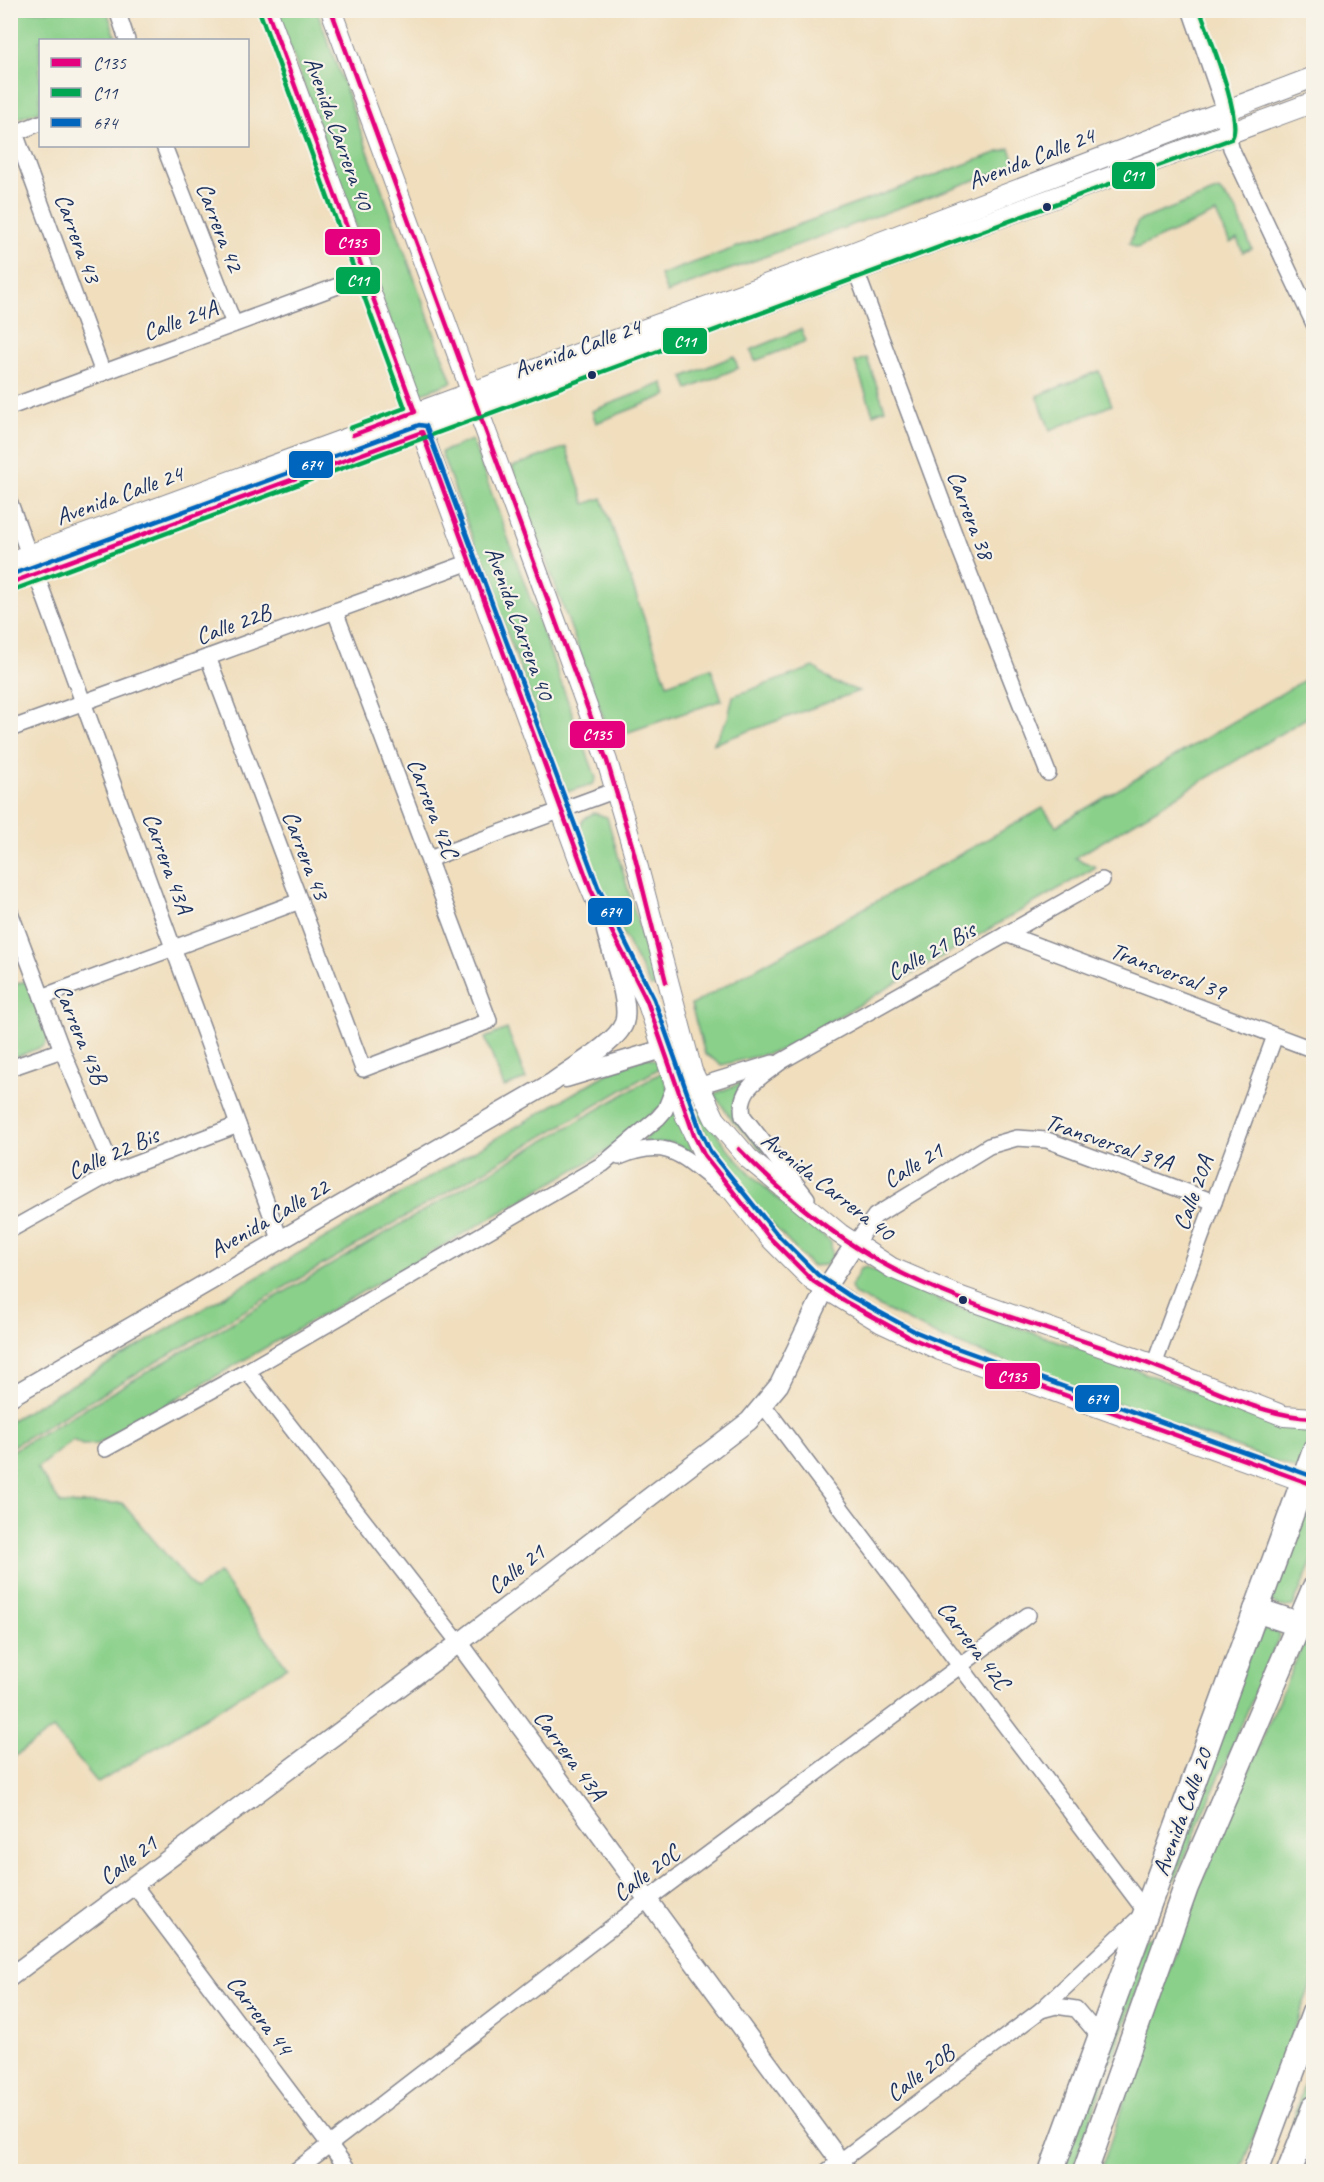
<svg xmlns="http://www.w3.org/2000/svg" width="1324" height="2182" viewBox="0 0 1324 2182" font-family="Caveat,sans-serif">
  <style>
    .green { fill: #8ad08a; stroke: #528074; stroke-width: 1.5 }
    .lines { fill: none; stroke-linecap: round; stroke-linejoin: round }
    .minor-casing { stroke: #86868e; stroke-width: 18 }
    .tertiary-casing { stroke: #86868e; stroke-width: 21 }
    .secondary-casing { stroke: #86868e; stroke-width: 22 }
    .trunk-casing { stroke: #86868e; stroke-width: 27 }
    .minor { stroke: #fff; stroke-width: 15 }
    .tertiary { stroke: #fff; stroke-width: 18 }
    .secondary { stroke: #fff; stroke-width: 20 }
    .trunk { stroke: #fff; stroke-width: 24 }
    .bus-1-casing { stroke: #f7f3e8; stroke-width: 9 }
    .bus-2-casing { stroke: #f7f3e8; stroke-width: 9 }
    .bus-3-casing { stroke: #f7f3e8; stroke-width: 9 }
    .bus-1 { stroke: #e5007d; stroke-width: 4.5 }
    .bus-2 { stroke: #00a651; stroke-width: 4.5 }
    .bus-3 { stroke: #0065bd; stroke-width: 4.5 }
    .bus-dot { fill: #1b2f5e; stroke: #f7f3e8; stroke-width: 2 }
    .labels { text-anchor: middle; dominant-baseline: central; stroke-width: 4.5; stroke-linejoin: round; paint-order: stroke }
    .street-label { font-size: 24px; fill: #1b2f5e; stroke: #f7f3e8 }
    .line-badge { stroke: #f7f3e8; stroke-width: 2 }
    .badge-label { font-size: 16px; text-anchor: middle; font-weight: bold; fill: #fff }
  </style>
  <rect width="100%" height="100%" fill="#f7f3e8"/>
  <filter id="ink" filterUnits="userSpaceOnUse"><feTurbulence type="fractalNoise" baseFrequency=".0167" numOctaves="2"/><feDisplacementMap in="SourceGraphic" scale="12" xChannelSelector="R" yChannelSelector="G"/><feConvolveMatrix kernelMatrix="1 2 1 2 8 2 1 2 1" color-interpolation-filters="sRGB"/></filter>
  <filter id="wash" filterUnits="userSpaceOnUse"><feTurbulence type="fractalNoise" baseFrequency=".008" numOctaves="4" result="noise"/><feDisplacementMap in="SourceGraphic" scale="24" xChannelSelector="R" yChannelSelector="G"/><feGaussianBlur stdDeviation="1.35" result="paint"/><feColorMatrix in="noise" values="0 0 0 0 0 0 0 0 0 0 0 0 0 0 0 0 0 1.4 0 .05"/><feComposite in="paint" operator="in"/></filter>
  <g filter="url(#wash)">
    <rect width="100%" height="100%" fill="#f0debd"/>
    <g class="green">
      <polygon points="10,11 107,11 117,40 40,40 40,111 17,119 11,99"/>
      <polygon points="277,11 317,11 452,382 417,395"/>
      <polygon points="1010,148 1016,165 682,287 667,293 660,275"/>
      <polygon points="1219,190 1236,209 1252,249 1243,252 1237,239 1230,243 1216,213 1137,248 1129,244 1138,221"/>
      <polygon points="801,329 806,341 755,361 751,350"/>
      <polygon points="734,356 738,368 688,389 683,377"/>
      <polygon points="867,358 885,409 873,414 855,362"/>
      <polygon points="1099,371 1112,405 1050,430 1037,396"/>
      <polygon points="663,383 667,395 596,423 592,411"/>
      <polygon points="472,440 596,778 593,784 570,791 564,788 441,452"/>
      <polygon points="566,447 585,504 602,498 667,684 711,668 722,700 611,738 512,467"/>
      <polygon points="814,667 833,682 859,691 713,744 728,718 733,696"/>
      <polygon points="1313,675 1313,714 1075,858 1096,867 781,1050 722,1065 705,1054 691,1005 1043,808 1056,826"/>
      <path d="M594,813L607,817L656,986L651,987C638,963 575,845 581,825C582,818 589,815 594,813Z"/>
      <polygon points="28,980 49,1036 44,1046 11,1059 11,986"/>
      <polygon points="507,1029 526,1079 504,1087 485,1038"/>
      <polygon points="646,1057 658,1061 660,1068 11,1447 10,1421 612,1071"/>
      <polygon points="662,1072 669,1090 666,1102 607,1151 98,1444 82,1445 73,1440 37,1468 61,1504 122,1503 196,1590 219,1573 287,1667 98,1783 53,1729 11,1759 10,1452"/>
      <polygon points="762,1074 739,1097 766,1155 732,1120 714,1094"/>
      <path d="M685,1080C720,1154 768,1193 831,1242L832,1256L826,1265L811,1266L754,1205L716,1157L682,1082Z"/>
      <polygon points="674,1106 694,1155 673,1143 640,1143 662,1123"/>
      <polygon points="867,1267 943,1302 1098,1355 1265,1419 1297,1427 1313,1426 1298,1470 942,1338 854,1294 851,1287 860,1269"/>
      <path d="M1313,1497V1559L1293,1606C1285,1608 1275,1606 1268,1600L1306,1498Z"/>
      <polygon points="1313,1620 1313,1979 1241,2171 1100,2172 1190,1908"/>
      <polygon points="1260,1625 1277,1627 1279,1637 1175,1880 1165,1885"/>
      <polygon points="1158,1933 1072,2171 1059,2172 1143,1940"/>
      <polygon points="1313,2053 1313,2090 1300,2126 1293,2121"/>
    </g>
  </g>
  <g filter="url(#ink)">
    <g class="lines">
      <g class="minor-casing">
        <g id="minor">
          <polyline points="117,10 127,40"/>
          <polyline points="10,119 103,373"/>
          <polyline points="1228,132 1231,148 1314,324"/>
          <polyline points="15,133 40,123"/>
          <polyline points="164,146 234,324"/>
          <polyline points="856,271 961,552 1048,773"/>
          <polyline points="10,407 365,276"/>
          <polyline points="10,503 280,1239"/>
          <polyline points="208,657 363,1069 489,1021 335,611"/>
          <polyline points="10,729 470,562"/>
          <polyline points="429,859 616,790"/>
          <polyline points="10,912 62,1050 114,1172"/>
          <polyline points="1006,934 1314,1050"/>
          <polyline points="42,997 300,901"/>
          <polyline points="10,1068 62,1050"/>
          <polyline points="698,1086 773,1063"/>
          <path d="M619,1157C672,1135 683,1159 725,1189"/>
          <path d="M807,1198L743,1116C737,1087 762,1077 782,1061L1102,880"/>
          <polyline points="10,1230 114,1172 238,1125"/>
          <polyline points="854,1245 875,1216 989,1146 1017,1138 1047,1140 1214,1202"/>
          <polyline points="1154,1365 1275,1036"/>
          <polyline points="247,1371 459,1643"/>
          <polyline points="764,1406 1146,1912"/>
          <polyline points="105,1449 247,1371 603,1164 658,1118 665,1110 675,1085"/>
          <polyline points="134,1885 350,2172"/>
          <polyline points="1041,2010 1056,2006 1076,2009 1100,2037"/>
          <polyline points="294,2172 647,1900 1028,1615"/>
          <polyline points="826,2172 1041,2010 1144,1913"/>
        </g>
      </g>
      <g class="tertiary-casing">
        <g id="tertiary">
          <polyline points="1192,10 1223,100 1228,132"/>
          <polyline points="566,1078 663,1049"/>
          <path d="M10,1397L553,1082C570,1069 617,1043 624,1023C631,1003 611,952 606,931"/>
          <polyline points="459,1643 848,2172"/>
          <polyline points="10,1977 459,1643 749,1421 779,1385 825,1289 854,1245"/>
        </g>
      </g>
      <g class="secondary-casing">
        <g id="secondary">
          <polyline points="267,10 582,867 600,910 647,1001 686,1117 704,1155 770,1238 813,1281 882,1323 940,1350 1314,1485"/>
          <polyline points="331,10 607,761 633,849 692,1071 715,1119 749,1159 840,1234 892,1268 958,1296 1154,1365 1284,1416 1314,1418"/>
          <polyline points="10,562 836,259 1314,77"/>
          <polyline points="10,583 1314,102"/>
        </g>
      </g>
      <g class="trunk-casing">
        <g id="trunk">
          <polyline points="1256,1610 1298,1624"/>
          <polyline points="1051,2172 1314,1452"/>
          <polyline points="1085,2172 1186,1887 1314,1589"/>
          <polyline points="1255,2172 1314,2013"/>
          <polyline points="1289,2172 1314,2108"/>
        </g>
      </g>
      <use href="#minor" class="minor"/>
      <use href="#tertiary" class="tertiary"/>
      <use href="#secondary" class="secondary"/>
      <use href="#trunk" class="trunk"/>
      <g class="bus-1-casing">
        <g id="bus-1">
          <polyline points="267,10 415,412 353,435"/>
          <polyline points="331,10 607,761 633,849 666,982"/>
          <polyline points="10,583 422,432 591,890 647,1001 694,1135 704,1155 770,1238 813,1281 844,1301 911,1338 940,1350 1314,1485"/>
          <path d="M739,1149C779,1190 824,1229 873,1258C960,1308 1061,1330 1154,1366C1205,1385 1258,1416 1314,1418"/>
        </g>
      </g>
      <g class="bus-2-casing">
        <g id="bus-2">
          <polyline points="260,13 405,408 350,428"/>
          <path d="M13,590L1231,139C1246,125 1207,31 1200,10"/>
        </g>
      </g>
      <g class="bus-3-casing">
        <polyline id="bus-3" points="10,575 419,425 426,426 598,887 654,999 701,1132 710,1151 776,1233 818,1275 848,1295 914,1331 943,1343 1314,1477"/>
      </g>
      <use href="#bus-1" class="bus-1"/>
      <use href="#bus-2" class="bus-2"/>
      <use href="#bus-3" class="bus-3"/>
    </g>
  </g>
  <g class="bus-dot">
    <circle cx="1047" cy="207" r="5"/>
    <circle cx="592" cy="375" r="5"/>
    <circle cx="963" cy="1300" r="5"/>
  </g>
  <g class="labels">
    <g class="street-label">
      <text transform="translate(339 133) rotate(70)">Avenida Carrera 40</text>
      <text transform="translate(1031 158) rotate(-21)">Avenida Calle 24</text>
      <text transform="translate(220 227) rotate(69)">Carrera 42</text>
      <text transform="translate(78 238) rotate(70)">Carrera 43</text>
      <text transform="translate(180 320) rotate(-20)">Calle 24A</text>
      <text transform="translate(577 348) rotate(-20)">Avenida Calle 24</text>
      <text transform="translate(119 495) rotate(-20)">Avenida Calle 24</text>
      <text transform="translate(971 515) rotate(69)">Carrera 38</text>
      <text transform="translate(520 623) rotate(70)">Avenida Carrera 40</text>
      <text transform="translate(233 624) rotate(-20)">Calle 22B</text>
      <text transform="translate(433 808) rotate(69)">Carrera 42C</text>
      <text transform="translate(306 855) rotate(69)">Carrera 43</text>
      <text transform="translate(168 863) rotate(70)">Carrera 43A</text>
      <text transform="translate(931 951) rotate(-29)">Calle 21 Bis</text>
      <text transform="translate(1168 971) rotate(21)">Transversal 39</text>
      <text transform="translate(81 1034) rotate(68)">Carrera 43B</text>
      <text transform="translate(1109 1142) rotate(19)">Transversal 39A</text>
      <text transform="translate(113 1153) rotate(-24)">Calle 22 Bis</text>
      <text transform="translate(913 1165) rotate(-31)">Calle 21</text>
      <text transform="translate(828 1186) rotate(38)">Avenida Carrera 40</text>
      <text transform="translate(1193 1193) rotate(-70)">Calle 20A</text>
      <text transform="translate(269 1218) rotate(-30)">Avenida Calle 22</text>
      <text transform="translate(516 1569) rotate(-38)">Calle 21</text>
      <text transform="translate(974 1645) rotate(53)">Carrera 42C</text>
      <text transform="translate(570 1755) rotate(54)">Carrera 43A</text>
      <text transform="translate(1182 1812) rotate(-70)">Avenida Calle 20</text>
      <text transform="translate(128 1860) rotate(-37)">Calle 21</text>
      <text transform="translate(646 1873) rotate(-37)">Calle 20C</text>
      <text transform="translate(260 2015) rotate(53)">Carrera 44</text>
      <text transform="translate(920 2073) rotate(-37)">Calle 20B</text>
    </g>
  </g>
  <g class="line-badge">
    <rect x="1111" y="161" width="45" height="29" rx="6" fill="#00a651"/>
    <rect x="324" y="228" width="57" height="28" rx="6" fill="#e5007d"/>
    <rect x="335" y="266" width="46" height="29" rx="6" fill="#00a651"/>
    <rect x="662" y="327" width="46" height="28" rx="6" fill="#00a651"/>
    <rect x="288" y="450" width="46" height="29" rx="6" fill="#0065bd"/>
    <rect x="569" y="720" width="57" height="29" rx="6" fill="#e5007d"/>
    <rect x="587" y="897" width="46" height="29" rx="6" fill="#0065bd"/>
    <rect x="984" y="1362" width="57" height="28" rx="6" fill="#e5007d"/>
    <rect x="1074" y="1384" width="46" height="29" rx="6" fill="#0065bd"/>
  </g>
  <g class="badge-label">
    <text x="1133" y="181">C11</text>
    <text x="352" y="248">C135</text>
    <text x="358" y="286">C11</text>
    <text x="685" y="347">C11</text>
    <text x="311" y="470">674</text>
    <text x="597" y="740">C135</text>
    <text x="610" y="917">674</text>
    <text x="1012" y="1382">C135</text>
    <text x="1097" y="1404">674</text>
  </g>
  <rect width="1324" height="2182" fill="none" stroke="#f7f3e8" stroke-width="36"/>
  <rect x="39" y="39" width="210" height="108" fill="#f7f3e8" stroke="#9fa5b1" stroke-width="1.5"/>
  <rect x="51" y="58" width="30" height="9" fill="#e5007d" stroke="#9fa5b1" stroke-width="1.5"/>
  <text x="93" y="69" font-size="18" fill="#1b2f5e">C135</text>
  <rect x="51" y="88" width="30" height="9" fill="#00a651" stroke="#9fa5b1" stroke-width="1.5"/>
  <text x="93" y="99" font-size="18" fill="#1b2f5e">C11</text>
  <rect x="51" y="118" width="30" height="9" fill="#0065bd" stroke="#9fa5b1" stroke-width="1.5"/>
  <text x="93" y="129" font-size="18" fill="#1b2f5e">674</text>
</svg>
